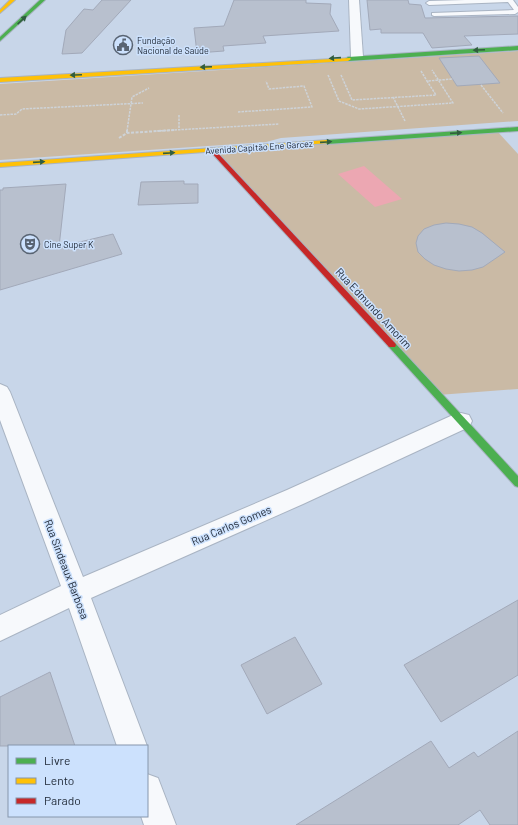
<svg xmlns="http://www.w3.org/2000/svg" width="518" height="825" viewBox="0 0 518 825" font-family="Barlow,sans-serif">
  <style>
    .green { fill: #cabaa5 }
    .water { fill: #eca7b2 }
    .building { fill: #b8c0ce; stroke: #a2a9b9 }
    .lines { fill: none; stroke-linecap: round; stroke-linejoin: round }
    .lane-casing { stroke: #a9b4c3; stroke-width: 2 }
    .street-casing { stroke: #a9b4c3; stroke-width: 2 }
    .fast-casing { stroke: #a9b4c3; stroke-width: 2 }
    .slow-casing { stroke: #a9b4c3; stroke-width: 2 }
    .jam-casing { stroke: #a9b4c3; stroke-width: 2 }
    .path-far1 { stroke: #ced3d8; stroke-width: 1.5; stroke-dasharray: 2.5 1; stroke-linecap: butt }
    .path { stroke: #ced3d8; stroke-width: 2; stroke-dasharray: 3 1.5; stroke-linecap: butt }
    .lane { fill: #f7f9fc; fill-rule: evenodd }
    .street { fill: #f7f9fc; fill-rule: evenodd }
    .fast { fill: #4caf50; fill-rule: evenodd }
    .slow { fill: #ffc107; fill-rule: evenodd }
    .jam { fill: #c62828; fill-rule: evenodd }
    .oneway { fill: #305d3f }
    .labels { text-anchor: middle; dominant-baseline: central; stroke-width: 3; stroke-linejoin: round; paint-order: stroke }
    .far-poi-label { font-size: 9px; fill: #1d2633; stroke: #cce1fd; text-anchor: start }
    .far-street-label { font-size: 9px; fill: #1d2633; stroke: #cce1fd }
    .street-label { font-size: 11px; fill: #1d2633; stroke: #cce1fd }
  </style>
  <rect width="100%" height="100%" fill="#c8d6e9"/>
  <g class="green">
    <polygon points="518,51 518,121 281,138 266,142 0,160 0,84"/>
    <polygon points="497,131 518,154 518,389 438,395 212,150"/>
  </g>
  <polygon class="water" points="364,166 402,199 375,207 338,174"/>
  <g class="building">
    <polygon points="102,0 131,0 82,53 62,54 66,30 84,9 93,10"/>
    <polygon points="234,0 306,0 306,3 331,4 330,14 339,31 263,36 266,43 223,46 224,51 197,53 194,28 224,26"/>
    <polygon points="367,0 408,0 409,4 421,5 425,18 518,16 518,34 464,36 472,45 432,48 423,33 381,33 381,29 370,30"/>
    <polygon points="479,56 500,83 457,86 439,58"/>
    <polygon points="184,181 184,184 198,184 198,203 138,205 141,182"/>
    <polygon points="66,184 59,247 113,234 122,254 0,290 0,190 3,190 3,188"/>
    <polygon points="446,223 459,224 472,227 482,233 505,252 483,267 472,270 459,271 446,269 434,265 425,259 418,252 416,243 418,236 424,229 434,225"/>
    <polygon points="518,600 518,675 441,722 404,665"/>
    <polygon points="295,637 322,684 267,714 241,665"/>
    <polygon points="50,672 75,746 0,746 0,697"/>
    <polygon points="518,731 518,825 490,825 480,810 458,825 296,825 431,741 449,768 474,752 478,757"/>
  </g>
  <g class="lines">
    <g class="lane-casing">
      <polygon id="lane" points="465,0 513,0 518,7 518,12 515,14 434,16 432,15 432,13 514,10 508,2 429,5 426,3 429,1"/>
    </g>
    <g class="street-casing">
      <g id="street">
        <polygon points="349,0 359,0 363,57 361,60 353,60 351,57"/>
        <polygon points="0,384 7,387 10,392 83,577 287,490 453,415 461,413 469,415 472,421 469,427 303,504 91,598 147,746 117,746 69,608 0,641 0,615 61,586 0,420"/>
        <polygon points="147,774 158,778 176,825 144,825 141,816 147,816"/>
      </g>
    </g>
    <g class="fast-casing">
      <g id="fast">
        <polygon points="40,0 45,0 0,41 0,37"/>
        <polygon points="518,46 518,50 348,61 345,59 348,57"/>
        <polygon points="518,127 518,131 327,144 324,142 327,140"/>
        <polygon points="392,342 395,343 518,476 518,487 515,486 389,347 388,345"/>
      </g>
    </g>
    <g class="slow-casing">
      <g id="slow">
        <polygon points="10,0 15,0 0,13 0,10"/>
        <polygon points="350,58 351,59 348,61 0,82 0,78"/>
        <polygon points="327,140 329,141 329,143 0,167 0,163"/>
      </g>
    </g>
    <g class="jam-casing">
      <polygon id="jam" points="210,149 214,149 395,343 396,345 395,347 389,347 210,151"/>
    </g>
    <g class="path-far1">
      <polyline points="421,71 427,81"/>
      <polyline points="328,75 339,101 359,109 453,103 432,70"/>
      <polyline points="341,75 352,100 436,95 427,81 453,79"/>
      <polyline points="481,85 503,113"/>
      <polyline points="393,97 405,121"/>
      <polyline points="238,112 312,107 304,86 269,89 266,81"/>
      <polyline points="0,115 16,114 22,109 143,103"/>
      <polyline points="179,115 179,130"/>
      <polyline points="127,131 132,97 149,88"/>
      <polyline points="157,131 279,124"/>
    </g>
    <g class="path">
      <polyline points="127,133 127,130"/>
      <polyline points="119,138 127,133 174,130"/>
    </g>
    <use href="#lane" class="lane"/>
    <use href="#street" class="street"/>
    <use href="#fast" class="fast"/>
    <use href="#slow" class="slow"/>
    <use href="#jam" class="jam"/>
  </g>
  <defs><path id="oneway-solid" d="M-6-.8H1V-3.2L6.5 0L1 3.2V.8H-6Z"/></defs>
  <g class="oneway">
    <use href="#oneway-solid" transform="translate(22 20) rotate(-43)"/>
    <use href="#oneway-solid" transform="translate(479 50) rotate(177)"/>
    <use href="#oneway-solid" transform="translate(335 58) rotate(176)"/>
    <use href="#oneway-solid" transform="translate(206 67) rotate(177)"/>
    <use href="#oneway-solid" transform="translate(76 75) rotate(177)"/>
    <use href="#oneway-solid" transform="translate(456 133) rotate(-4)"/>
    <use href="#oneway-solid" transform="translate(326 142) rotate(-4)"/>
    <use href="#oneway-solid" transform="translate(169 153) rotate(-4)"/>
    <use href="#oneway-solid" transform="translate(39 162) rotate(-4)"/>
  </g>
  <defs>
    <g id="civic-ring" transform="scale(1)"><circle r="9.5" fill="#cce1fd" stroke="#596473" stroke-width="1.5"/><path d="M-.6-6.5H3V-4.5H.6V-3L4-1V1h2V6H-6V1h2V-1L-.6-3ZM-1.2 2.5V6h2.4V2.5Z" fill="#596473"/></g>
    <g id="theatre-ring" transform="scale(1)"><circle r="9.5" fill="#cce1fd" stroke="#596473" stroke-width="1.5"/><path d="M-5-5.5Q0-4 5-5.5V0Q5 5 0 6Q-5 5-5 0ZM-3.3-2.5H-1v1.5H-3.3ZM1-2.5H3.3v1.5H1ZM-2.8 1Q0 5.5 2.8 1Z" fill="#596473"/></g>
  </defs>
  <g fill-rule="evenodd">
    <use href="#civic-ring" x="123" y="45"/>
    <use href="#theatre-ring" x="30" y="244"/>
  </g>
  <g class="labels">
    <g class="far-poi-label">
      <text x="137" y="40">Fundação<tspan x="137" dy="10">Nacional de Saúde</tspan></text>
      <text x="44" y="244">Cine Super K</text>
    </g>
    <g class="far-street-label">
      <text transform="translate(259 147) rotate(-4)">Avenida Capitão Ene Garcez</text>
    </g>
    <g class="street-label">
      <text transform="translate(374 308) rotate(47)">Rua Edmundo Amorim</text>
      <text transform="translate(231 525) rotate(-23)">Rua Carlos Gomes</text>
      <text transform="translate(67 569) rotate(69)">Rua Sindeaux Barbosa</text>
    </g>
  </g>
  <rect x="8" y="745" width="140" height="72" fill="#cce1fd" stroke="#8696ac"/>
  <rect x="16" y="758" width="20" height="6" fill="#4caf50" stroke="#8696ac"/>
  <text x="44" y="765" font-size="12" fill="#1d2633">Livre</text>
  <rect x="16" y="778" width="20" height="6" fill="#ffc107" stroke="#8696ac"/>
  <text x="44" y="785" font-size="12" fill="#1d2633">Lento</text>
  <rect x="16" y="798" width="20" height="6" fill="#c62828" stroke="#8696ac"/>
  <text x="44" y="805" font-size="12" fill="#1d2633">Parado</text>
</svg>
